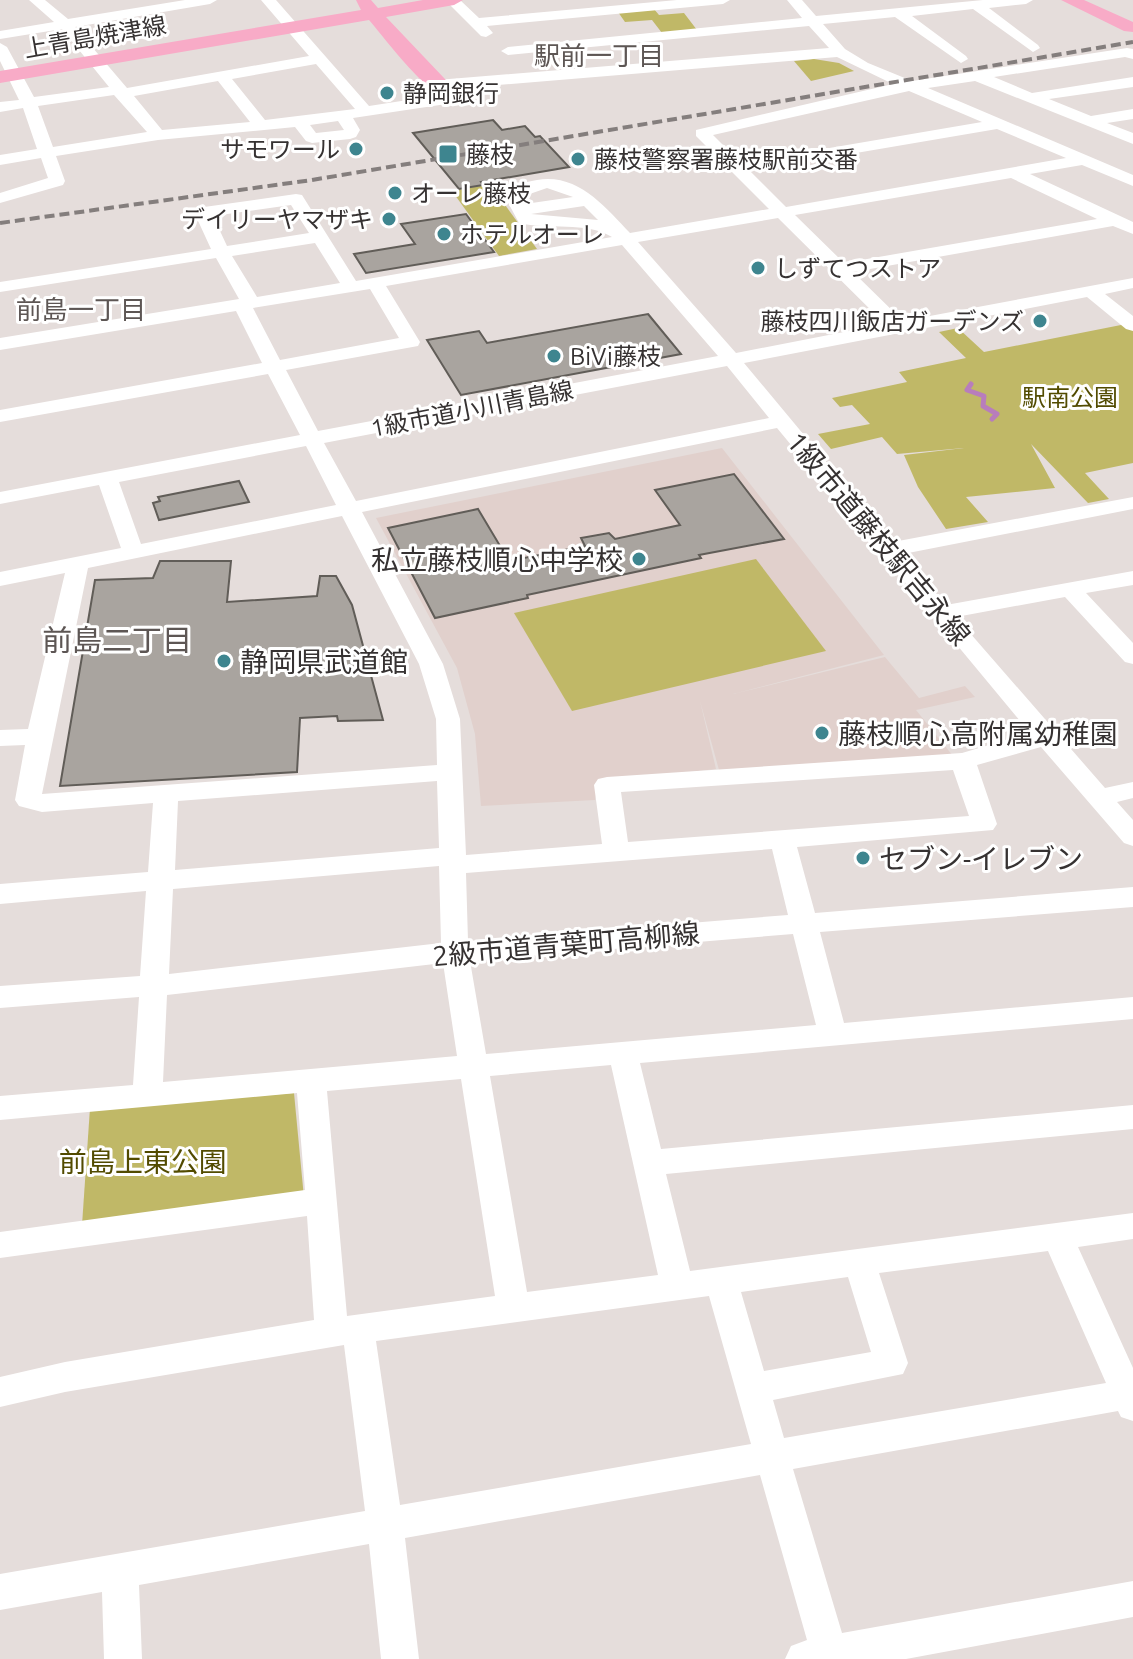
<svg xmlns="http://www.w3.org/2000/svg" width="1133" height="1659" viewBox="0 0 1133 1659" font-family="Ubuntu,'Noto Sans JP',sans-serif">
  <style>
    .built { fill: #e1d0cc }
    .green { fill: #c0b867 }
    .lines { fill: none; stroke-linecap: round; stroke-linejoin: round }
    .stream { stroke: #b87dbc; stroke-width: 5 }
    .building { fill: #a9a49f; stroke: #615d58; stroke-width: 2 }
    .minor { fill: #fff; fill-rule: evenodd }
    .major { fill: #f8abc7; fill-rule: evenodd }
    .rail { stroke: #847e7d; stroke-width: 4; stroke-dasharray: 10 5; stroke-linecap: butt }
    .poi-dot { fill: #3e858f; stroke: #fff; stroke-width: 3 }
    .labels { text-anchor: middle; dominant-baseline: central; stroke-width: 6; stroke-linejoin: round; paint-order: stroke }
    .far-street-label { font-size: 24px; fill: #363232; stroke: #fff }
    .far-poi-label { font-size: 24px; fill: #363232; stroke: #fff; text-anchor: start }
    .far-park-label { font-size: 24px; fill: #524b00; stroke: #fff }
    .far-neighbourhood-label { font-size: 26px; fill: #5d5654; stroke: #fff }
    .street-label { font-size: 28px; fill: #363232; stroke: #fff }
    .poi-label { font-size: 28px; fill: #363232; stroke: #fff; text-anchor: start }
    .park-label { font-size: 28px; fill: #524b00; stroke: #fff }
    .neighbourhood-label { font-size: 30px; fill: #5d5654; stroke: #fff }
  </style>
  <rect width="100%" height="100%" fill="#e5dddb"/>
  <polygon class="built" points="722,448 884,655 733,694 885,657 919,698 965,686 975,697 916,710 953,756 719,770 700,701 716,769 599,782 595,800 481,806 475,734 457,668 376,518"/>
  <g class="green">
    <polygon points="654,9 659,15 684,13 697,30 662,33 652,20 625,22 618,12"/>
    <polygon points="814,59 839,63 854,71 811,81 794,61"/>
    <polygon points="490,184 537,249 499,256 452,191"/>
    <polygon points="1126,324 1133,330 1133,463 1085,473 1109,499 1088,503 1031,444 1055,488 966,497 988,522 946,529 918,487 904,455 964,448 897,454 882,437 831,449 818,434 870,424 852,405 840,407 832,398 907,382 899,372 966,358 939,332 958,328 984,352"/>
    <polygon points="756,559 826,651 572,711 514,613"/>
    <polygon points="294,1093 304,1198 82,1225 90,1108"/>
  </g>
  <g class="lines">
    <polyline class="stream" points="971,384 967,390 984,396 983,406 997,414 992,419"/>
  </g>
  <g class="building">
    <polygon points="493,120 502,130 525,126 535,137 540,136 569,167 481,182 483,185 459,189 413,133"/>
    <polygon points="466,214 494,252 366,273 354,254 415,244 401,224"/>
    <polygon points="648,314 681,354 461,395 427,340 479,331 487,343"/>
    <polygon points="734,474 784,539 699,555 701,558 527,595 528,598 435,618 388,528 478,509 509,561 585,546 581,538 609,533 615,539 680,525 655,490"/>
    <polygon points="239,481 249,502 159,520 153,503 160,501 158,497"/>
    <polygon points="160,561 231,561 227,602 317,596 320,576 336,576 352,605 383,720 338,721 337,716 300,718 297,772 60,786 95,580 153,578"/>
  </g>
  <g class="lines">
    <g class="minor">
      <path d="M29,0H45L68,19L185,0H217L210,4L75,27L127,88L309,56L261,0H276L369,106L453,93L461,98L453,103L353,118L360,130L356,137L350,139L312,143L306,141L295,127L158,140L56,156L65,181L63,185L0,203V193L48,178L41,158L0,165V155L37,149L23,108L0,112V102L19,100L0,61V43L7,47L34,97L109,87L62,29L0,39V31L54,22ZM316,64L355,109L265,120L232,79ZM218,81L250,122L162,130L134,96ZM114,95L147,132L53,147L38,106ZM338,121L344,130L316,133L310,125Z"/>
      <polygon points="445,0 460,0 479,18 677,0 730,0 723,4 487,26 493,33 486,37 481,36"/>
      <path d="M787,0H802L816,16L983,0H1033L1026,4L989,8L1038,45L1040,48L1033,52L973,9L912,16L966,56L968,59L961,63L895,17L823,24L845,49L868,63L912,81L1127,48L1133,49V59L1125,57L994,77L1032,93L1133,77V87L1049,99L1091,116L1133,109V119L1107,123L1133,133V144L975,81L928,88L1133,175V186L1082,165L1030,174L1133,222V234L1113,226L853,272L903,321L1133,278V288L1105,294L1133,316V331L1126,329L1087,297L744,363L893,542L1133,497V509L903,554L946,605L1133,571V585L1086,593L1133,643V664L1125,662L1065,597L956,617L1105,788L1133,782V798L1117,802L1133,820V846L1124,843L1041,747L977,765L997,824L993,830L797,847L815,913L1133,887V907L820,932L844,1023L1133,997V1019L640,1063L661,1149L1133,1105V1129L666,1174L690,1271L1133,1213V1239L1078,1247L1133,1368V1421L1121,1417L1118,1411L793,1469L842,1633L1133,1581V1617L906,1659H785L791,1646L807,1640L760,1475L405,1538L419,1659H381L369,1544L139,1585L142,1659H104L102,1592L0,1610V1574L365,1511L344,1345L65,1392L0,1407V1377L65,1362L314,1320L307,1216L0,1258V1232L305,1190L297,1093L0,1120V1096L133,1085L139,997L0,1008V986L140,976L146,891L0,904V884L148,872L153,803L42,812L19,806L15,800L25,745L0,746V730L28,729L65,573L0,586V572L121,548L99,485L0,504V492L300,435L268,374L0,422V410L262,363L236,311L0,350V338L239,299L216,258L0,292V282L211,249L194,212L197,208L296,194L302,195L356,281L612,237C585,221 549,230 519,223L504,195C512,186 525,182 537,180C578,173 605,207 630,233L769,209L696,136V130L893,84L837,57L437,90L429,85L437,80L829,48L809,26L508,55L501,51L508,47L802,18ZM909,91L982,122L741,163L713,135ZM997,129L1066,158L786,207L750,171ZM1011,178L1097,219L844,263L795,215ZM547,188L573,197L525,204L521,197ZM291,205L309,233L227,246L213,216ZM584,206L598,220L531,214ZM778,218L885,324L736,353L638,242ZM315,243L340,283L257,297L232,256ZM622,245L718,356L318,431L286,370L418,346L420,342L386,286ZM370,289L399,338L280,360L253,308ZM727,366L769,418L356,501L324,443ZM777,428L1030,733L962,753L607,777L598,779L594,785L602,844L466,855L460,719L443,664L362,512ZM306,446L336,505L141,544L119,482ZM342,516L419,664L436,719L437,765L42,794L88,568ZM953,770L969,816L628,842L621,792ZM437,781L439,848L175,870L178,801ZM772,849L788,915L468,941L466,873ZM439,866L441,943L169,974L173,889ZM793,934L816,1025L486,1054L470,961ZM443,963L457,1056L163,1082L167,995ZM611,1065L658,1275L527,1292L490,1076ZM461,1079L495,1296L347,1316L327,1091ZM1048,1251L1106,1383L784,1438L773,1400L903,1374L908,1363L879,1273ZM848,1277L871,1352L764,1371L741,1292ZM709,1296L751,1444L400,1505L376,1341Z"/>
    </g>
    <g class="major">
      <path d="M356,0H371L378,8L423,0H463L454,5L386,17L463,98L460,102C436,108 385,38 369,20L0,83V71L361,10Z"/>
      <polygon points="1061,0 1084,0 1133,22 1133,32 1124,31"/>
    </g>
    <polyline class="rail" points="0,223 312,180 1133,42"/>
  </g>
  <g class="poi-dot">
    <circle cx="387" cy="93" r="8"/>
    <circle cx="356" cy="149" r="8"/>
    <rect x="438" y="144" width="20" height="20" rx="4"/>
    <circle cx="578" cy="159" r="8"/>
    <circle cx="395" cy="193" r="8"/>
    <circle cx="389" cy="219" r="8"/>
    <circle cx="444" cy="234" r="8"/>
    <circle cx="758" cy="268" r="8"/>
    <circle cx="1040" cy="321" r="8"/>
    <circle cx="554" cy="356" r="8"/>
    <circle cx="639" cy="559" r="8"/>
    <circle cx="224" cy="661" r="8"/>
    <circle cx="822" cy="733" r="8"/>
    <circle cx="863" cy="858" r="8"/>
  </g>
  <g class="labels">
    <g class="far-street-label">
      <text transform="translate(95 37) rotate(-10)">上青島焼津線</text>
      <text transform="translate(472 409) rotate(-11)">1級市道小川青島線</text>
    </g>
    <g class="far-poi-label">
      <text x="403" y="93">静岡銀行</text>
      <text x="340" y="149" text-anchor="end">サモワール</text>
      <text x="466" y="154">藤枝</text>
      <text x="594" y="159">藤枝警察署藤枝駅前交番</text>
      <text x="411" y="193">オーレ藤枝</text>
      <text x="373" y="219" text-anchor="end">デイリーヤマザキ</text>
      <text x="460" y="234">ホテルオーレ</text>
      <text x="774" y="268">しずてつストア</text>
      <text x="1024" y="321" text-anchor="end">藤枝四川飯店ガーデンズ</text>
      <text x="570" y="356">BiVi藤枝</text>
    </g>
    <g class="far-park-label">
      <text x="1070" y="397">駅南公園</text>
    </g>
    <g class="far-neighbourhood-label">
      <text x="599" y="55">駅前一丁目</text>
      <text x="81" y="309">前島一丁目</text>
    </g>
    <g class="street-label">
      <text transform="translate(879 538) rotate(50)">1級市道藤枝駅吉永線</text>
      <text transform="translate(566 944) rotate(-5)">2級市道青葉町高柳線</text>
    </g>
    <g class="poi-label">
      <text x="623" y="559" text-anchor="end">私立藤枝順心中学校</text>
      <text x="240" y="661">静岡県武道館</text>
      <text x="838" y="733">藤枝順心高附属幼稚園</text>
      <text x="879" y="858">セブン-イレブン</text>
    </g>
    <g class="park-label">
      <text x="143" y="1161">前島上東公園</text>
    </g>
    <g class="neighbourhood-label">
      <text x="117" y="640">前島二丁目</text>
    </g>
  </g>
</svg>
